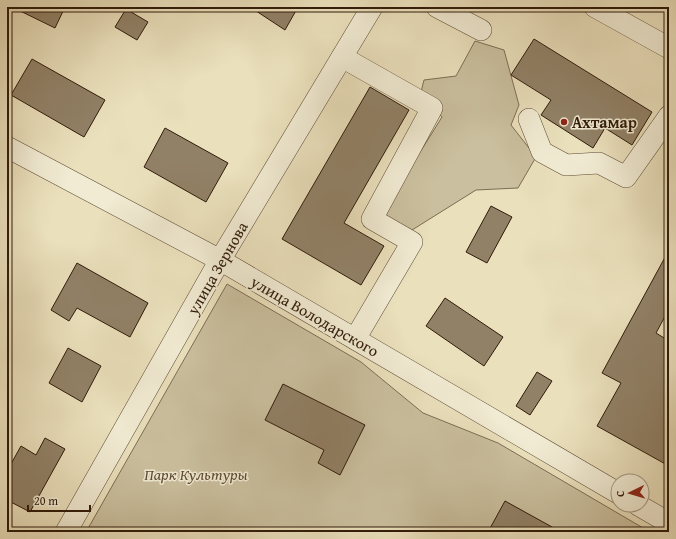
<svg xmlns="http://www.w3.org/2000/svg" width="676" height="539" viewBox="0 0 676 539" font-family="'Gentium Book Plus',serif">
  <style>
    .green { fill: #cabf9e; stroke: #7d6d54 }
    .building { fill: #918167; stroke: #301b0a }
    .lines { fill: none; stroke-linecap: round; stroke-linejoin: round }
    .minor-casing { stroke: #5e4c36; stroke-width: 22 }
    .minor { stroke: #f1ebd3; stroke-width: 21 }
    .poi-dot { fill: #8f2418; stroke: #f1ebd3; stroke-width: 1.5 }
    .labels { text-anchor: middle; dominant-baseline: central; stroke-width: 3; stroke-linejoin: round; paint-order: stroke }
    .poi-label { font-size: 16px; font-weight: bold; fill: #301b0a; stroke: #f1ebd3; text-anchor: start }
    .street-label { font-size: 16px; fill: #301b0a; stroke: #f1ebd3 }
    .park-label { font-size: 16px; font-style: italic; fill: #5e4c36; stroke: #f1ebd3 }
  </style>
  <rect width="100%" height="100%" fill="#eae0bc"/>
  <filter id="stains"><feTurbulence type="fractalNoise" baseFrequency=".005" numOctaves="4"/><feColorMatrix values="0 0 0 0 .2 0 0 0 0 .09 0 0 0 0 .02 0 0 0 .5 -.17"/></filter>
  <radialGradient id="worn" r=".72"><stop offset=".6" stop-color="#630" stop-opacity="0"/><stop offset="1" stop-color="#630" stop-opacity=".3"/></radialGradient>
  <g class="green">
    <polygon points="475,41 504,50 519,105 511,125 536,157 518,188 476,190 412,230 381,215 442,117 421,92 424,80 456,76"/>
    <polygon points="227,284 361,362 423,413 498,443 650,532 86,532"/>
  </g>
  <g class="building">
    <polygon points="12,7 65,7 55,28"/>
    <polygon points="250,7 298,7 285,30"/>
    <polygon points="126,9 148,22 137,40 115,27"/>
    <polygon points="534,39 652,112 632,145 605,128 593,148 541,115 551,100 511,75"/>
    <polygon points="32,59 105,100 84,137 11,95"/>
    <polygon points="370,87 409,110 344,223 384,246 361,285 282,239"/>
    <polygon points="165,128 228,163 206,202 144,167"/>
    <polygon points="491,206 512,217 487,263 466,252"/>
    <polygon points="669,250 669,309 656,333 669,341 669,466 597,426 621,383 602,373"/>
    <polygon points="77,263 148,303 130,337 77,308 69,321 51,310"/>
    <polygon points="445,298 503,337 484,366 426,326"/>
    <polygon points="68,348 101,366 82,402 49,383"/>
    <polygon points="537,372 552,381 530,415 516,406"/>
    <polygon points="283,384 365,425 340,475 318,463 324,450 265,420"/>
    <polygon points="45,438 65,449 30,512 7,500 7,471 21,446 36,455"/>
    <polygon points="505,501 561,532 488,532"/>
  </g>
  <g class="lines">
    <g class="minor-casing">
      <g id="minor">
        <polyline points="437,7 481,30"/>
        <polyline points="595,7 669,48"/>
        <polyline points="342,57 432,108 372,219 412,242 355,339"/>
        <polyline points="529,119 542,152 566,165 599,163 626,177 669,116"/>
        <polyline points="7,147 220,260 618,493"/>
        <polyline points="638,505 669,523"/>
        <polyline points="66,532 220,260 372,7"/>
      </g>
    </g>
    <use href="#minor" class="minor"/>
  </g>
  <circle class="poi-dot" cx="564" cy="122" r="4"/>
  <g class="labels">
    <g class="poi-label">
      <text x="572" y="122">Ахтамар</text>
    </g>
    <g class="street-label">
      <text transform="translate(217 268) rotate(-60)">улица Зернова</text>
      <text transform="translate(315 316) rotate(30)">улица Володарского</text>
    </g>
    <g class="park-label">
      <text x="196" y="474">Парк Культуры</text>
    </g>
  </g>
  <rect width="676" height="539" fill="none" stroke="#eae0bc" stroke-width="24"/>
  <rect x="8" y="8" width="660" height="523" fill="none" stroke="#301b0a" stroke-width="2"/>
  <rect x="12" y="12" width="652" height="515" fill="none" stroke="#301b0a"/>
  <g transform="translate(630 493) rotate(265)"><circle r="19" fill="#f1ebd3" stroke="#a49883"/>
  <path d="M0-3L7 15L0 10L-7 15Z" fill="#8f2418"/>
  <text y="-6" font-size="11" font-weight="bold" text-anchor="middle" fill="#301b0a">С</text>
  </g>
  <path d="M28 505v6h62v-6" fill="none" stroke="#301b0a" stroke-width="2"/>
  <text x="34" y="505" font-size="12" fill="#301b0a" stroke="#f1ebd3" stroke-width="3" paint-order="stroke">20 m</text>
  <rect width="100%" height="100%" filter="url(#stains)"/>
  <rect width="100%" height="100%" fill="url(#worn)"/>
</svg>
